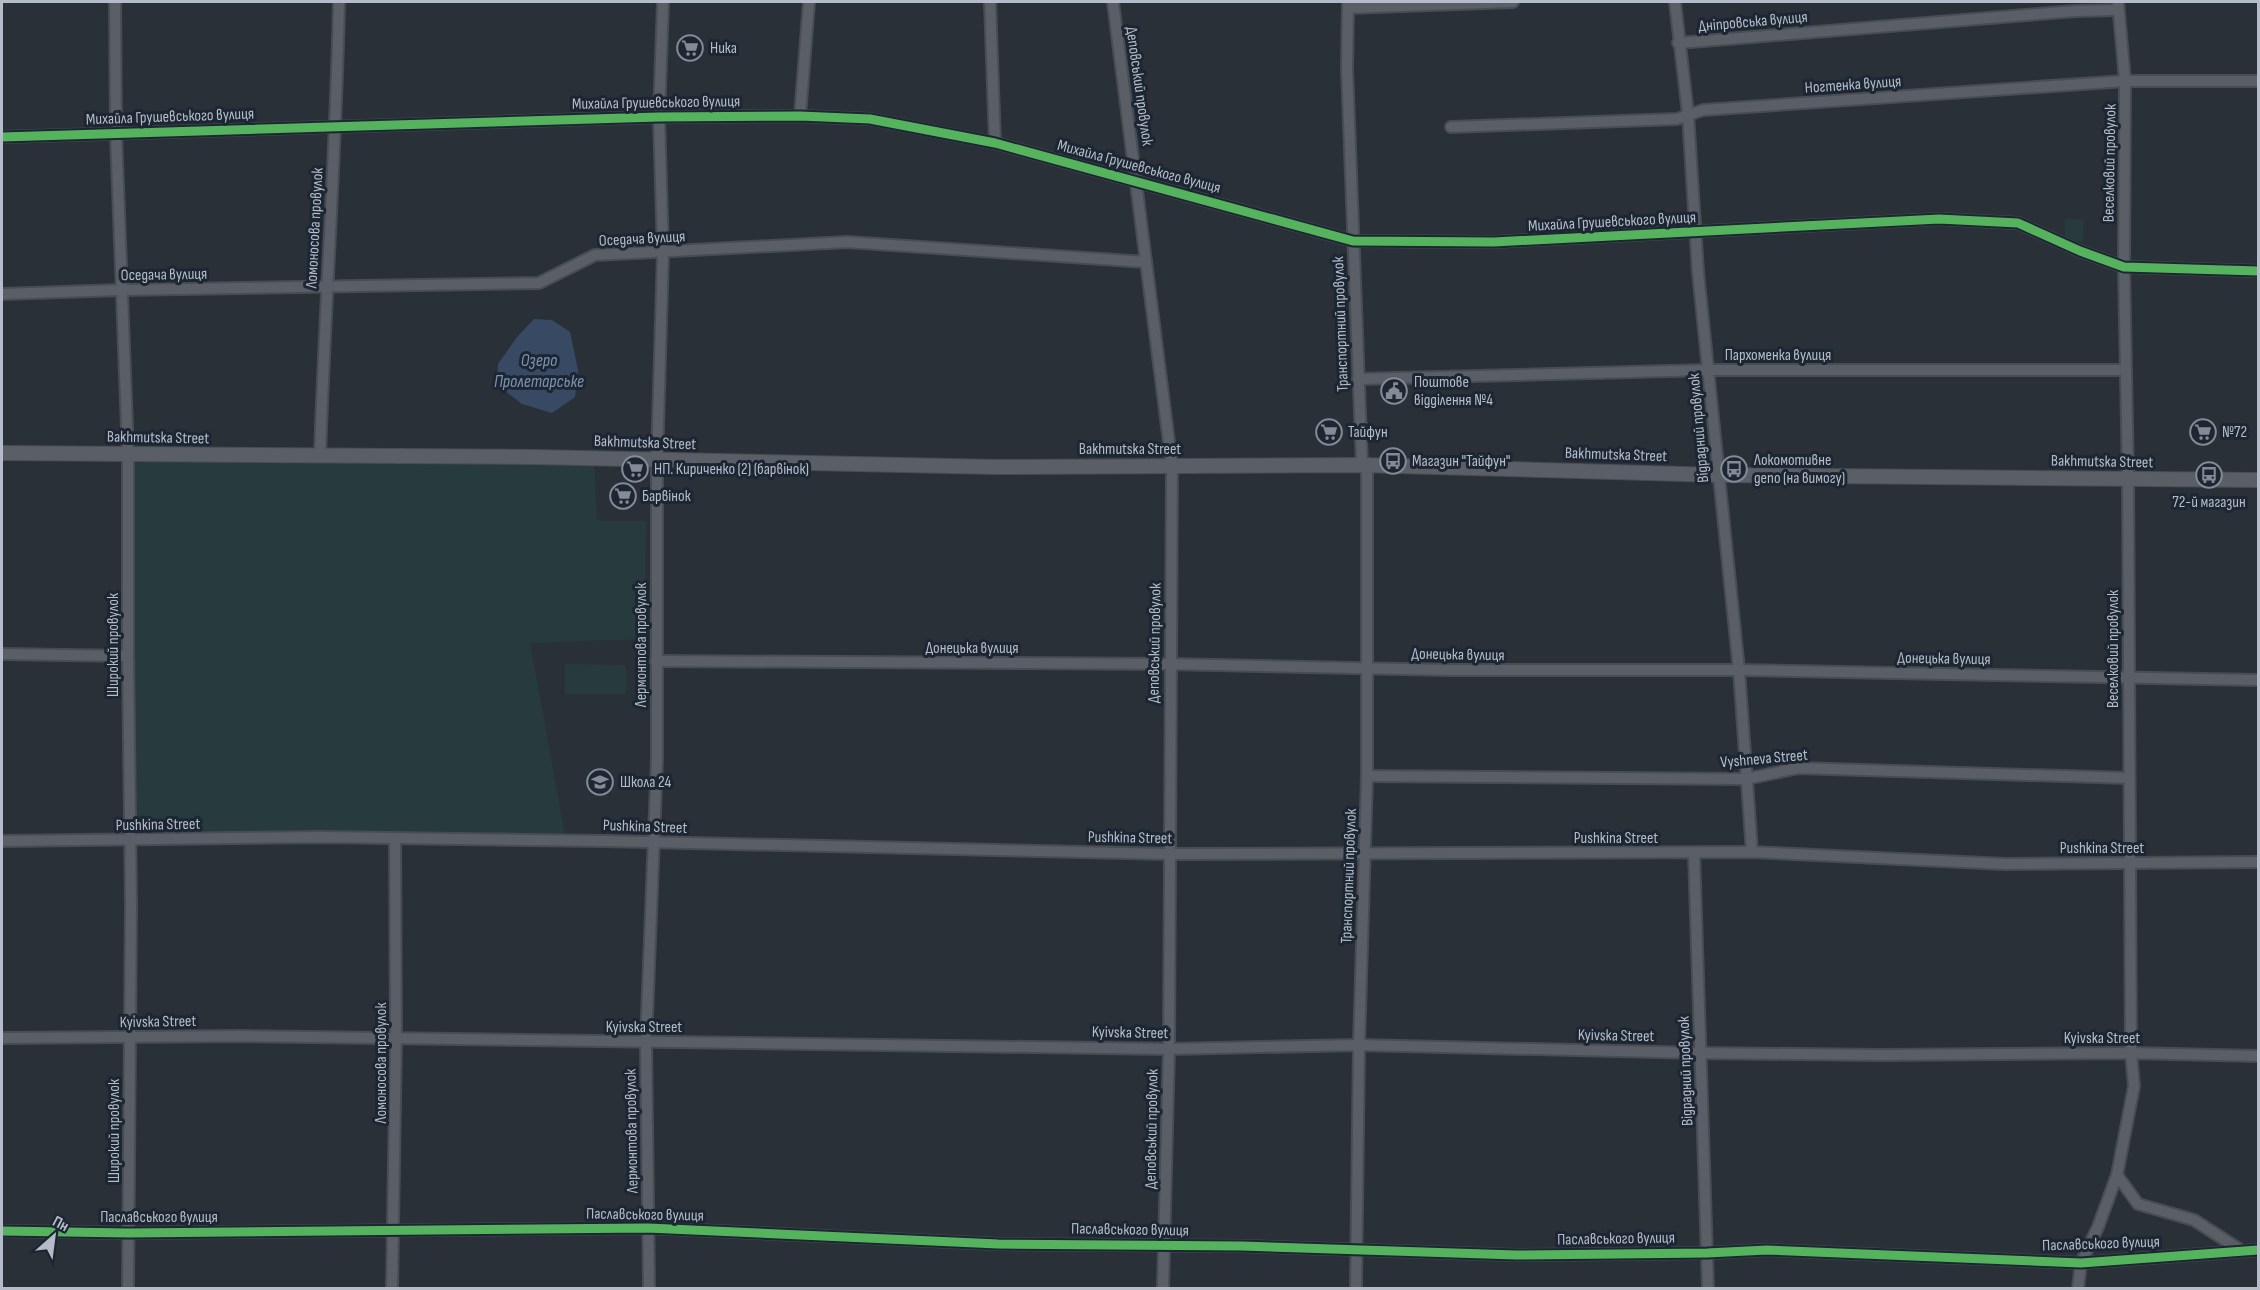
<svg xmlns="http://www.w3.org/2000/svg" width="2260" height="1290" viewBox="0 0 2260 1290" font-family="'Sofia Sans Condensed',sans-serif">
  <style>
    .green { fill: #273a3e }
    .water { fill: #384963 }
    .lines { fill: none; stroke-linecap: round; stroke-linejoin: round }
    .minor-casing { stroke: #484c53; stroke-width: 14 }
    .tertiary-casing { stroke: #484c53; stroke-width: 16 }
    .minor { stroke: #5a5e66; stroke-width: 10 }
    .tertiary { stroke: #5a5e66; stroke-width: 14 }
    .cycleway-casing { stroke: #1d2633; stroke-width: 13 }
    .cycleway { stroke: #56b35d; stroke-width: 9 }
    .labels { text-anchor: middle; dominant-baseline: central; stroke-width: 6; stroke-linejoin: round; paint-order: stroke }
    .street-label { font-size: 16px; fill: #b4bcc9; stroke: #1d2633 }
    .poi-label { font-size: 16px; fill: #b4bcc9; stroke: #1d2633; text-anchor: start }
    .water-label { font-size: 18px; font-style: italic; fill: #7c92b1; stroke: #1d2633 }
  </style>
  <rect width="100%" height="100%" fill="#2a3038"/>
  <g class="green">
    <polygon points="2065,218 2084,220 2083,242 2065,239"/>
    <polygon points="594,458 597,521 646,521 645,639 530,643 565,835 133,832 134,460"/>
    <polygon points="565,664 626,665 626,694 565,694"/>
  </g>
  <polygon class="water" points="534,319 552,320 570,332 578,370 575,397 552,413 522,404 497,385 498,364 517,337"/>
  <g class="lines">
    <g class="minor-casing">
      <g id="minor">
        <polyline points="115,2 116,134 128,454 128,656 131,904 128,1288"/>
        <polyline points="990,2 995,143"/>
        <polyline points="1113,2 1172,466 1169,1049 1163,1288"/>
        <polyline points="1348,2 1347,69 1362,465"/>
        <polyline points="1675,2 1688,114 1698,272 1739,670 1752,852"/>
        <polyline points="1348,8 1513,2"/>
        <polyline points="1678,43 2076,11 2118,10"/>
        <polyline points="800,116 809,2"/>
        <polyline points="1451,127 1677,119 1703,110 2125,81 2258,81"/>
        <polyline points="2,137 659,117 800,116 870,119 995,143 1353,241 1494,242 1939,219 2018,223 2080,251 2124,267 2258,271"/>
        <polyline points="2,294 121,290 539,283 595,255 847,242 1146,262"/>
        <polyline points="1358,379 1709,370 2125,370"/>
        <path d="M320,456C325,304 336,153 339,2"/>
        <polyline points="2,654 128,656"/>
        <polyline points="656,661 1170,664 1450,670 1739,670 2258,680"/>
        <polyline points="1367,776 1746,779 1798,768 2129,778"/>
        <polyline points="2,841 322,837 605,841 1169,854 1752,852 2005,864 2258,862"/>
        <polyline points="1694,853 1708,1288"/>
        <polyline points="2,1038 239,1036 1169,1049 1359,1045 1700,1053 1881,1055 2131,1053 2258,1056"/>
        <polyline points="2117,1175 2138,1204 2194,1220 2242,1251"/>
        <polyline points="2,1231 129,1233 648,1228 998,1244 1241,1246 1516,1255 1707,1253 1767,1250 2081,1263 2258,1250"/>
        <polyline points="392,1288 396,1039 395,838"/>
        <polyline points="649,1288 646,1042 657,759 657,460 663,252 659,117 663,2"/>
        <polyline points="1356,1288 1359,1045 1367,776 1367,465"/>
        <polyline points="2078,1288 2081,1263 2098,1227 2117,1175 2134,1086 2131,1053 2128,478 2124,267 2125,81 2118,2"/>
      </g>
    </g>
    <g class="tertiary-casing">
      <polyline id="tertiary" points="2,453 535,457 996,467 1362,465 1718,475 2258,480"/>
    </g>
    <use href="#minor" class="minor"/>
    <use href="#tertiary" class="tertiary"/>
    <g class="cycleway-casing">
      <g id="cycleway">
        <polyline points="2,137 659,117 800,116 870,119 995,143 1353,241 1494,242 1939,219 2018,223 2080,251 2124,267 2258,271"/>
        <polyline points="2,1231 129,1233 648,1228 998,1244 1241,1246 1516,1255 1707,1253 1767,1250 2081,1263 2258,1250"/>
      </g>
    </g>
    <use href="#cycleway" class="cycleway"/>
  </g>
  <defs>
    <g id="supermarket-ring" transform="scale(1.35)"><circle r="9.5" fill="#1d2633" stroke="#848b96" stroke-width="1.5"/><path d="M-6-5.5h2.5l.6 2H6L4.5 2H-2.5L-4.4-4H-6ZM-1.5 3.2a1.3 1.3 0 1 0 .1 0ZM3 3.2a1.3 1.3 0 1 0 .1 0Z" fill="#848b96"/></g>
    <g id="civic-ring" transform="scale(1.35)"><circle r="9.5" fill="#1d2633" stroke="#848b96" stroke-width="1.5"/><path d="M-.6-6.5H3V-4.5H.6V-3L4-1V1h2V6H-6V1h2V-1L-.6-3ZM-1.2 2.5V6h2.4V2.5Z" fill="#848b96"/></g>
    <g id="bus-ring" transform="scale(1.35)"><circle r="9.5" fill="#1d2633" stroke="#848b96" stroke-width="1.5"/><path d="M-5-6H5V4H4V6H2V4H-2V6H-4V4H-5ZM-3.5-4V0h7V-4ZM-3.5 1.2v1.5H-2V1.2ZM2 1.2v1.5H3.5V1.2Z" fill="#848b96"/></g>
    <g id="school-ring" transform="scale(1.35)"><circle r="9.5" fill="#1d2633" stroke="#848b96" stroke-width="1.5"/><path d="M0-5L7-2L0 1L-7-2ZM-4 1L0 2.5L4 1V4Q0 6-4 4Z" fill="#848b96"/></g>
  </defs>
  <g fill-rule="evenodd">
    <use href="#supermarket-ring" x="690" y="48"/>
    <use href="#civic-ring" x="1394" y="391"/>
    <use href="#supermarket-ring" x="1329" y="432"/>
    <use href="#supermarket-ring" x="2203" y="432"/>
    <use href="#bus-ring" x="1393" y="461"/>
    <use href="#supermarket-ring" x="635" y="469"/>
    <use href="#bus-ring" x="1734" y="469"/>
    <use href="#bus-ring" x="2209" y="475"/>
    <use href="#supermarket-ring" x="623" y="496"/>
    <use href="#school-ring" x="600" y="782"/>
  </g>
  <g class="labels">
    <g class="street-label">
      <text transform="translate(1753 22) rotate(-5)">Дніпровська вулиця</text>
      <text transform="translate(1853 85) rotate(-4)">Ногтенка вулиця</text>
      <text transform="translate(1139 86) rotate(82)">Деповський провулок</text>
      <text transform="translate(656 103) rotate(-1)">Михайла Грушевського вулиця</text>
      <text transform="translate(170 117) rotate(-2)">Михайла Грушевського вулиця</text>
      <text transform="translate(2110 163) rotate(-89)">Веселковий провулок</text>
      <text transform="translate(1139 167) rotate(15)">Михайла Грушевського вулиця</text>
      <text transform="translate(1612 222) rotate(-3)">Михайла Грушевського вулиця</text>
      <text transform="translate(315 228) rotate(-87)">Ломоносова провулок</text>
      <text transform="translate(642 239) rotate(-3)">Оседача вулиця</text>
      <text transform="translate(164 275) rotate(-1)">Оседача вулиця</text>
      <text transform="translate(1341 324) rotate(-92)">Транспортний провулок</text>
      <text x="1778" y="355">Пархоменка вулиця</text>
      <text transform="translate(1699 428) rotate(-95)">Відрадний провулок</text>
      <text transform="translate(158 438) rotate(1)">Bakhmutska Street</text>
      <text transform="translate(645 443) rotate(2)">Bakhmutska Street</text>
      <text x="1130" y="449">Bakhmutska Street</text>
      <text transform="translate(1616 455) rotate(2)">Bakhmutska Street</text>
      <text transform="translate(2102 462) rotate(1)">Bakhmutska Street</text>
      <text transform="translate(1155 643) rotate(-89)">Деповський провулок</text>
      <text transform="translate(113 645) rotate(-90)">Широкий провулок</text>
      <text transform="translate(641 645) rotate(-90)">Лермонтова провулок</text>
      <text x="972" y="648">Донецька вулиця</text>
      <text transform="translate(2113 649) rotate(-90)">Веселковий провулок</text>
      <text transform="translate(1458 655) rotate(1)">Донецька вулиця</text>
      <text transform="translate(1944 659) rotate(1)">Донецька вулиця</text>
      <text transform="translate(1764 759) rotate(-5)">Vyshneva Street</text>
      <text transform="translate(158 825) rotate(-1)">Pushkina Street</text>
      <text transform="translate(645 827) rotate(2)">Pushkina Street</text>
      <text transform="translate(1130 838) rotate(1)">Pushkina Street</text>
      <text x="1616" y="838">Pushkina Street</text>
      <text x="2102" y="848">Pushkina Street</text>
      <text transform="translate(1349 876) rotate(-88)">Транспортний провулок</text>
      <text transform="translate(158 1022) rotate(-1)">Kyivska Street</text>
      <text x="644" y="1027">Kyivska Street</text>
      <text transform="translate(1130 1033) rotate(1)">Kyivska Street</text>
      <text transform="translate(1616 1036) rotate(1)">Kyivska Street</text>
      <text x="2102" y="1038">Kyivska Street</text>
      <text transform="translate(381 1063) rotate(-90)">Ломоносова провулок</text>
      <text transform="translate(1686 1071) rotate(-92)">Відрадний провулок</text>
      <text transform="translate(1152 1129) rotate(-89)">Деповський провулок</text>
      <text transform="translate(114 1131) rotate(-90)">Широкий провулок</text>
      <text transform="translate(632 1131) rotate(-91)">Лермонтова провулок</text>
      <text transform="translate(645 1215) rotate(1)">Паславського вулиця</text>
      <text x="159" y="1217">Паславського вулиця</text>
      <text transform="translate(1130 1230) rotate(1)">Паславського вулиця</text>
      <text transform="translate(1616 1239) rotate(-1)">Паславського вулиця</text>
      <text transform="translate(2101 1244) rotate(-2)">Паславського вулиця</text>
    </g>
    <g class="poi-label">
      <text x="710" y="48">Ника</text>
      <text x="1414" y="382">Поштове<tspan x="1414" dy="18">відділення №4</tspan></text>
      <text x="1348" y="432">Тайфун</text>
      <text x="2222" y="432">№72</text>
      <text x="1754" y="460">Локомотивне<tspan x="1754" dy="18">депо (на вимогу)</tspan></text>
      <text x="1412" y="461">Магазин "Тайфун"</text>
      <text x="654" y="469">НП. Кириченко (2) (барвінок)</text>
      <text x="642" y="496">Барвінок</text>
      <text x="2209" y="502" text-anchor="middle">72-й магазин</text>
      <text x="620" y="782">Школа 24</text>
    </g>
    <g class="water-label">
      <text x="539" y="360">Озеро<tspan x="539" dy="21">Пролетарське</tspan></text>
    </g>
  </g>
  <rect width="2260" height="1290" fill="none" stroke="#b4bcc9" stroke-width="6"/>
  <g transform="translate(54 1236) rotate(28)" stroke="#1d2633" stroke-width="4.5" paint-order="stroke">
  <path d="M0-4.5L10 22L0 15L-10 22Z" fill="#b4bcc9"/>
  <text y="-9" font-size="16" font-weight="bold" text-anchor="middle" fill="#b4bcc9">Пн</text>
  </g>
</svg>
